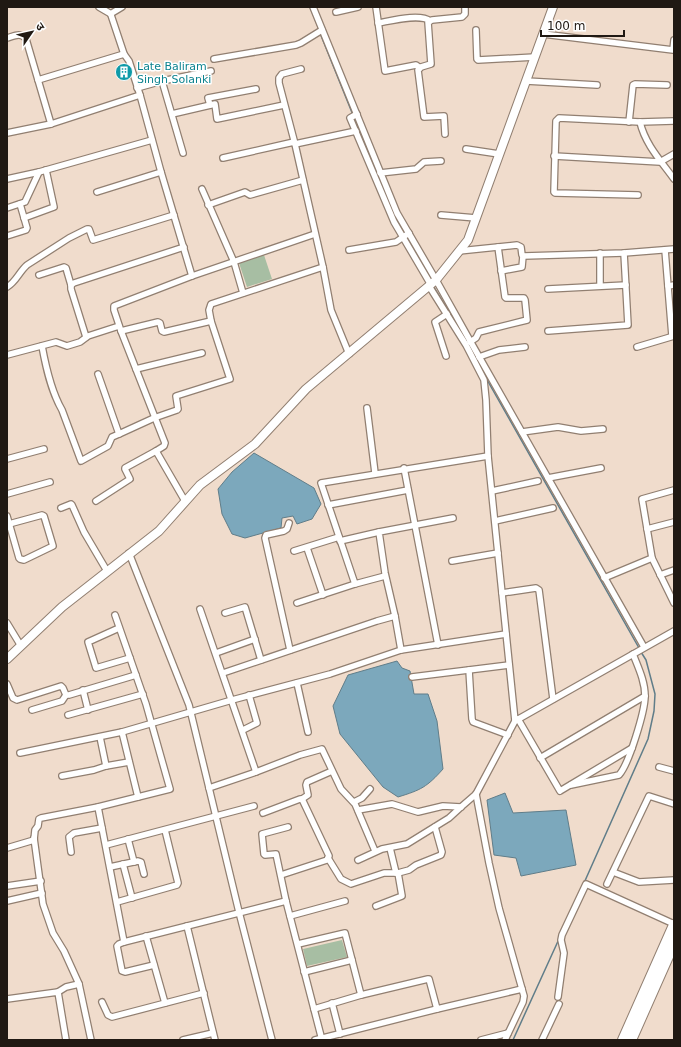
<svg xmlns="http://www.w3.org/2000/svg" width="681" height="1047" viewBox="0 0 681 1047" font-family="'DejaVu Sans','Noto Sans Devanagari',sans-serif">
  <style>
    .green { fill: #a7bea3 }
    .water { fill: #7ca8bc; stroke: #607d89 }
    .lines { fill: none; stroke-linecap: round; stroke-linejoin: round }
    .stream { stroke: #607d89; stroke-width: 1.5 }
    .street-casing { stroke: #917f71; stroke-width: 8 }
    .secondary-casing { stroke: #917f71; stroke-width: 10 }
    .highway-casing { stroke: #917f71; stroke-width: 12 }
    .street { stroke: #fff; stroke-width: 5.5 }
    .secondary { stroke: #fff; stroke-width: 8 }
    .highway { stroke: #fff; stroke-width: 10 }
    .labels { text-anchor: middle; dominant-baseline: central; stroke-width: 3; stroke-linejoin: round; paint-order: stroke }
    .culture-label { font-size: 11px; fill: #0d838f; stroke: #fff; text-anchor: start }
  </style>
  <rect width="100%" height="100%" fill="#f0dccc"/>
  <g class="green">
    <polygon points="264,255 272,279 247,287 239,263"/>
    <polygon points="342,940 347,957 307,966 303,949"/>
  </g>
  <g class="water">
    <polygon points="254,453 314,488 321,504 312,519 297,524 293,516 282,518 281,528 245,538 232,534 222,514 218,489 232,472"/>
    <path d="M397,661L402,668L410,671L414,694H428L437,721L443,769C427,787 421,790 398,797L383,787L340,734L333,706L348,675Z"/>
    <polygon points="505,793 513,813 566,810 576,865 521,876 516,858 494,855 487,800"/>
  </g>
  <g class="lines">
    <g class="stream">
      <polyline points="310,7 319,29"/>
      <polyline points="320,33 353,115"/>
      <polyline points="354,119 367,152"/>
      <polyline points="389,204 398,224"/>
      <polyline points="433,286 449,312"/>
      <polyline points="486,378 639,648"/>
      <polyline points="584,883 648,739 654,711 655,694 646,660 641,652"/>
      <polyline points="513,1040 559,939"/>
    </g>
    <g class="street-casing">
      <g id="street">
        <polyline points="99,7 111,14"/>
        <polyline points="122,7 112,13 111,15 124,54 129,61 140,95"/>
        <polyline points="313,7 397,213 436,280 473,346 644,647"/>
        <polyline points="376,7 385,71 416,65 420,68"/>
        <polyline points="336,12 358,7"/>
        <path d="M378,23C390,21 420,13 430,21"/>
        <polyline points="476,30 477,59 478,60 535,57"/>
        <polyline points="543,34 673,50 674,40"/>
        <path d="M7,38C14,36 21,32 26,39L51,124"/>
        <polyline points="214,59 296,45 301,43 322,30"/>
        <polyline points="301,69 282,74 279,78 279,83 295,144 323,267 331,310 349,354"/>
        <polyline points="38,80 124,54"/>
        <polyline points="162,81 183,153"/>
        <polyline points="526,81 597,85"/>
        <polyline points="137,88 162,81 211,71"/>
        <polyline points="210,105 208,98 256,89"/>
        <polyline points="172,114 215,104 217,119 284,105"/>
        <polyline points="357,114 350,118 394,222 431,285"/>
        <polyline points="629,122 633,85 635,84 667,85"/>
        <path d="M640,122C645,144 661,161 674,179"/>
        <polyline points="7,133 51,124 140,95 161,172 192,276"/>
        <polyline points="445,134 444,116 424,117 418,70 421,67 431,64 428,22 432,20 462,17 465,14 465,7"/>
        <polyline points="295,144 356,131"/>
        <polyline points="466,149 499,154"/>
        <polyline points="554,156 660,162 674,154"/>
        <polyline points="223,158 294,142"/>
        <polyline points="380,173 416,169 424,162 441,161"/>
        <polyline points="7,179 39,172"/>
        <polyline points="202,189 234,262 243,293"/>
        <polyline points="97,192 161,172"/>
        <polyline points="638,195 555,193 554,192 556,121 559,118 640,122 674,121"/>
        <polyline points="208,205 245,192 250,195 303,180"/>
        <polyline points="7,208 25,202 39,172 152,140"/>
        <polyline points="441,215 476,218"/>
        <polyline points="24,218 54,207 46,170"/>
        <polyline points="7,236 26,230 27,228 20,204"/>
        <polyline points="349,250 396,242 409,233"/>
        <polyline points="665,250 672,336"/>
        <polyline points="459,251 517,245 521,247 522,255 524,256 624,253 674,249"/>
        <polyline points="600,253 600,286"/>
        <polyline points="501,271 522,267 523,256"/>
        <polyline points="39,275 64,267 66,268 71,285"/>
        <polyline points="429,286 466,345 484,380 486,400 488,456 515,721"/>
        <polyline points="668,286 674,285"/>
        <path d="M7,287C16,282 19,272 27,265L69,238L87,229H89L93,240L174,215"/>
        <polyline points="548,289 626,285"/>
        <polyline points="121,331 158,322 160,323 162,331 164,332 211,321"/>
        <polyline points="548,331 628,325 624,253"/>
        <polyline points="86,337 71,289 71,285 74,283 184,247"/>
        <polyline points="470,342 476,338 479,332 527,320 525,300 524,298 506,298 505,297 498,247"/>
        <path d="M42,346C46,368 51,391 62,410L81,461L108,446L112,437L119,434"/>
        <polyline points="637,347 674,336"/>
        <polyline points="7,355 56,342 67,346 80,342 88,336 119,326"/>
        <polyline points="446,356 435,322 447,314"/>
        <polyline points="479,357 499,350 525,347"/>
        <polyline points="136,369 202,353"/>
        <polyline points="98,374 119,434 154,418 177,410 178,409 176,396 230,379 211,321 209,310 211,304 323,267"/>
        <polyline points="367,408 375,473"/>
        <polyline points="522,432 558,427 581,431 603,429"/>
        <polyline points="7,459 44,449"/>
        <polyline points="404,468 438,645"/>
        <polyline points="548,478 601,468"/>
        <polyline points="492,491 538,481"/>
        <polyline points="7,494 50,482"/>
        <polyline points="96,501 130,479 125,469 125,468 156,451"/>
        <polyline points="185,501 156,451 164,446 165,443 121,331 114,310 114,306 192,276 315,234"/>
        <polyline points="328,505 408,490"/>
        <polyline points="61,508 71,504 72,505 84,532 107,571"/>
        <polyline points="7,516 19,558 20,559 24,560 53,546 44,516 42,515 9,524"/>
        <polyline points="495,521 553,508"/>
        <polyline points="289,523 287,529 284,531 266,535 265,538 290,650"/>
        <polyline points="647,529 674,522"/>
        <polyline points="340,541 379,532"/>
        <polyline points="307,548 323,595"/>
        <polyline points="294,551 339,537"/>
        <polyline points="129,553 189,705 239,912 272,1040"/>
        <polyline points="652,558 674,603"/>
        <polyline points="452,561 498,553"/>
        <polyline points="660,575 674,570"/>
        <polyline points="385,576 355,584 321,483 488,456"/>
        <polyline points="604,578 652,558 642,499 674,490"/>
        <polyline points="502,593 536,588 539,590 553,699"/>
        <polyline points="297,603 355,584"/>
        <polyline points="200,609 256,772 300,755 322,749 341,789 355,804 375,851"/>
        <polyline points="225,613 245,607 261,660"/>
        <polyline points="7,623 21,646"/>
        <polyline points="119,628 88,642 96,668 130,658"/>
        <polyline points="401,650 395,616 385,573 379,532 453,518"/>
        <polyline points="216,653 255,639"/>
        <polyline points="469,670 472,719 473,722 508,735"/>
        <polyline points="223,673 377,621 395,616"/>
        <polyline points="412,677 509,665"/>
        <polyline points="297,683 308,732"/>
        <polyline points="7,684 13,698 17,700 61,686 63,688 66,695 69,695 136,675"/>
        <polyline points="83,690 88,710"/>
        <polyline points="32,710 62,701 66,695"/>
        <polyline points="68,715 143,694"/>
        <polyline points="518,719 560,791 632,748"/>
        <polyline points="243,730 257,723 249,695"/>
        <polyline points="122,732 138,797"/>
        <polyline points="100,737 106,766 129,762"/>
        <polyline points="20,753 122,732 232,700 330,674 401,650 506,634"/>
        <polyline points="540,758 645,696"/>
        <polyline points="659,767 674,771"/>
        <polyline points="62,776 94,770 106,766"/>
        <path d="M571,785L619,775C629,764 645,711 645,696C645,681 638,667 633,654"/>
        <polyline points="209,788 256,772"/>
        <polyline points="476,794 489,863 499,908 524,996 523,1002 505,1040"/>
        <polyline points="302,799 308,795 306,785 307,782 332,771"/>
        <polyline points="354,802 362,798 370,789"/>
        <polyline points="98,807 124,942 119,944 117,946 122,971 125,972 154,965"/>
        <polyline points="358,810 392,804 418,812 443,806 461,807"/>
        <polyline points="263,813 300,799 302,799 329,856 327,860 281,875"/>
        <polyline points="288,827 262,834 264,854 265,855 276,854 286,901 322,1040"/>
        <polyline points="34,838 43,904 53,933 64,951 79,984 91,1040"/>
        <polyline points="128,839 134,862"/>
        <polyline points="106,845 254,806"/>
        <polyline points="7,848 34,840 35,830 38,826 39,819 41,818 98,807 170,789 146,704 115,615"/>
        <polyline points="390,848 396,873"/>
        <polyline points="71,852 69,837 74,833 102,828"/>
        <polyline points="328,858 341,879 351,884 384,873 398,873 409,870 416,865 441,855 442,852 435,827"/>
        <polyline points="358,860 382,849 407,844 449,818 461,807 476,794 515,721 674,631"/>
        <polyline points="123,864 132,898"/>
        <polyline points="110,867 138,861 141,862 144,874"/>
        <polyline points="613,872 639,882 674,880"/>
        <polyline points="607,884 649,796 674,804"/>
        <polyline points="7,886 41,881"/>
        <polyline points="7,901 42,893"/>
        <polyline points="117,902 177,885 178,883 165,830"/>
        <polyline points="376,906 402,896 398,873"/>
        <polyline points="290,916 345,901"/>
        <polyline points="187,926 215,1040"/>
        <polyline points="146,936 165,1003"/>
        <polyline points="124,942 286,901"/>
        <polyline points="298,944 345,933 361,995"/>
        <polyline points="304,972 352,960"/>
        <polyline points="58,992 66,987 79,984"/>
        <polyline points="558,997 564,953 561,940 562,935 586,884 674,924"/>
        <polyline points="7,999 58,992 66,1040"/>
        <polyline points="102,1002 108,1015 112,1017 204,993"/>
        <polyline points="332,1003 340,1034"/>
        <polyline points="314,1009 361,995 428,979 429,979 437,1009"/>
        <polyline points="183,1040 213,1033"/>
        <polyline points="315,1040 437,1009 522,989"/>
        <polyline points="481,1040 508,1033"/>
        <polyline points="542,1040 559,1004"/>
      </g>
    </g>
    <g class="secondary-casing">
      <polyline id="secondary" points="7,659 62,607 159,531 200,485 255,444 306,389 436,280 468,240 553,7"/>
    </g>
    <g class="highway-casing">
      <g id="highway">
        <polyline points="623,1040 674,925"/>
        <polyline points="631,1040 674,943"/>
      </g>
    </g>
    <use href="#street" class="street"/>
    <use href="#secondary" class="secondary"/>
    <use href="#highway" class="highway"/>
  </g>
  <defs>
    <g id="building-disc" transform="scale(0.9)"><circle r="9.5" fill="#0f9aa8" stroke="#fff"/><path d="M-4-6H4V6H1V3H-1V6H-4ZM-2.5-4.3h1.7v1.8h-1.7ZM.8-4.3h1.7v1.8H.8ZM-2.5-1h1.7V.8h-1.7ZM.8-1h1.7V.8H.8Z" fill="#fff"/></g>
  </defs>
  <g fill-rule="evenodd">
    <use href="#building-disc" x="124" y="72"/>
  </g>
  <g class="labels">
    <g class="culture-label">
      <text x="137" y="66">Late Baliram<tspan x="137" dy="13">Singh Solanki</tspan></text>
    </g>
  </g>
  <rect width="681" height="1047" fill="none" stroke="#201913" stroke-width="16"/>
  <g transform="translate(32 32) rotate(56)" stroke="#ffffff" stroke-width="3" paint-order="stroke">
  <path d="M0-3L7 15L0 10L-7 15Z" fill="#201913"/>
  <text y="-6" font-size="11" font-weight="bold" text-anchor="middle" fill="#201913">उ</text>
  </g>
  <path d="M541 30v6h83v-6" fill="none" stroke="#201913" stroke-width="2"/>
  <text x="547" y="30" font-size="12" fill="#201913" stroke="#ffffff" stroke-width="3" paint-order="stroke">100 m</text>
</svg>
